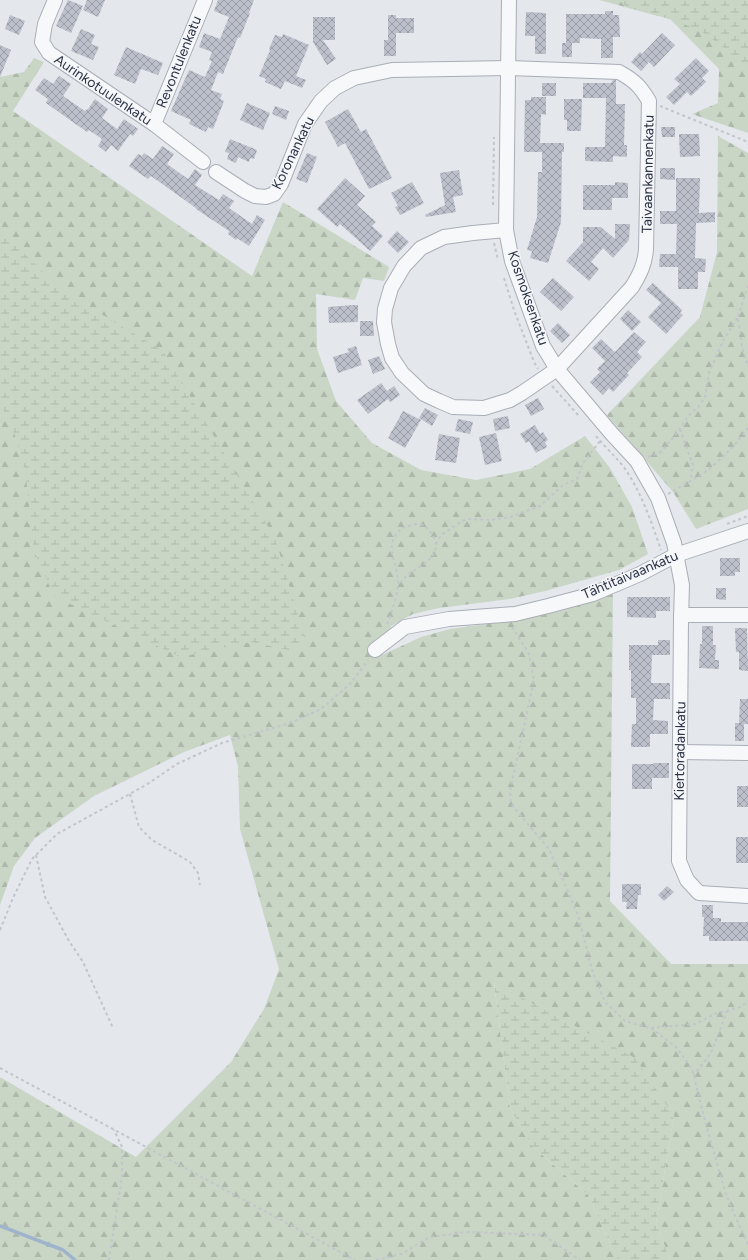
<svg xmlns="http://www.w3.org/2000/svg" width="748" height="1260" viewBox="0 0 748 1260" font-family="Figtree,sans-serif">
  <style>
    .forest { fill: url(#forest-firs) }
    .wetland { fill: url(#wetland-marsh) }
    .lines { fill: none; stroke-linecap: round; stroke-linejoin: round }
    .stream { stroke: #9fb4cc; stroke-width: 3.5 }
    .building { fill: url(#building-cross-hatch) }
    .minor-casing { stroke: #a9aeb7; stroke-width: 16 }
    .path { stroke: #c2c5cb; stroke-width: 2; stroke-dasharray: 3 3; stroke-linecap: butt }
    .minor { stroke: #f7f8fa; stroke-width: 14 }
    .labels { text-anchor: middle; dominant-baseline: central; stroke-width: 3; stroke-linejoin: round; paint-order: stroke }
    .street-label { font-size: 14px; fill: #2b3445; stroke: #f4f6f9 }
  </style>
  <defs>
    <pattern id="forest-firs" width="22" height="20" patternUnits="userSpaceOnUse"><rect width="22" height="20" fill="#c9d6c5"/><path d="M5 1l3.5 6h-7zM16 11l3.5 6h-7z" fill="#adb8ab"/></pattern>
    <pattern id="wetland-marsh" width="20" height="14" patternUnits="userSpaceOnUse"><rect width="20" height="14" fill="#c9d6c5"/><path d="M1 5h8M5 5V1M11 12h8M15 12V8" fill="none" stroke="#adb8ab"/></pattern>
    <pattern id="building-cross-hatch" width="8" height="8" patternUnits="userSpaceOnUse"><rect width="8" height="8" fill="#bbc0ca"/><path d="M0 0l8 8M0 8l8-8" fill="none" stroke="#989da6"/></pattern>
  </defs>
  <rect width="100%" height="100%" fill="#e4e7ec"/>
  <g class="forest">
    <polygon points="562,0 748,0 748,133 692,114 718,103 719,69 670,19 599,0"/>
    <polygon points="34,58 44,62 13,111 252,276 283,202 389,267 384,281 363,278 355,300 316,294 317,349 336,401 372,443 421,470 476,480 530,469 585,436 610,468 632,507 648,554 619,570 545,591 510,599 439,608 413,614 391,626 382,655 421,637 450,629 518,620 565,610 613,591 610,901 671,964 748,964 748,1260 670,1260 656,1223 674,1116 494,983 510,1108 531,1145 588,1195 618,1260 0,1260 0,1077 136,1157 231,1062 264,1009 279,969 240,829 238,767 230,735 184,752 94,796 35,838 14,866 0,905 0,77 24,72"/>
    <polygon points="718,136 748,153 748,509 696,529 673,492 607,415 700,317 717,252"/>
  </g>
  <g class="wetland">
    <polygon points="618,0 748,0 748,70 724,48 701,31 670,19 629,8"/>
    <polygon points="0,229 61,290 163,351 275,538 306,641 293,651 251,642 180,657 54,596 34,551 25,468 9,416 0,407"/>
    <polygon points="494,983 635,1058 674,1116 656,1223 670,1260 618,1260 588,1195 531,1145 510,1108"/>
  </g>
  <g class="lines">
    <polyline class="stream" points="0,1226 63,1250 75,1260"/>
  </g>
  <g class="building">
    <polygon points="68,0 83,6 71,33 56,26"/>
    <polygon points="87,0 105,0 98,17 83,10"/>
    <polygon points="218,0 254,0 249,13 250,13 240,38 238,37 223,74 218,72 211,90 222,94 220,99 224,101 213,129 208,127 206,132 189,124 191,120 171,111 189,70 205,77 212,61 209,60 212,52 199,47 204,33 220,39 229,17 214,11"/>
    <polygon points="605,11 613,11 613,15 619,15 620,37 613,37 613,58 601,58 601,39 580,38 580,43 566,43 566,14 605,14"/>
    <polygon points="526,12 546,13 546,54 535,54 535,36 525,36"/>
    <polygon points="10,15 25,21 19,35 5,29"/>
    <polygon points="388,15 396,15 396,18 414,18 414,33 396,33 396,56 384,56 384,40 388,40"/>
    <polygon points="313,17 335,17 335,40 323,40 336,59 327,65 313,42"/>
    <polygon points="81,29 95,35 91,44 99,47 93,60 71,51"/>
    <polygon points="662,33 675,45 654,67 649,62 641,71 631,62 640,52 642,54"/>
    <polygon points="283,34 309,45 296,76 306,80 302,88 285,81 281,89 265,82 266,79 259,76 270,50 269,49 275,35 282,37"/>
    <rect x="562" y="43" width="10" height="14"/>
    <polygon points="0,45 11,50 0,77"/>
    <polygon points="126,47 163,63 158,75 141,69 135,84 114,75"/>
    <polygon points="696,58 709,71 702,78 706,82 691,96 687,92 674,105 666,97 680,84 674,79"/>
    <polygon points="59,76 71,84 63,96 85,111 87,109 88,109 95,99 108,109 102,118 117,129 124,119 138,129 133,136 130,134 118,151 111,145 106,152 98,146 102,139 89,130 87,132 46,103 48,99 35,90 44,78 53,84"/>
    <polygon points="613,80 616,80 616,104 625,104 624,145 627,145 627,157 613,156 613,162 585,161 585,147 605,147 606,98 583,98 583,83 611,83"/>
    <rect x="542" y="83" width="14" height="13"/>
    <polygon points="531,97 546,97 546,115 541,114 540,143 564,143 564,152 562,152 561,222 548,263 530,258 532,251 527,250 537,217 538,172 542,172 542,152 524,152 525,100 531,100"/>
    <polygon points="564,99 582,99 581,131 567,131 567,120 564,120"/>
    <polygon points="247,103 270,113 263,130 240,120"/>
    <polygon points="275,106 289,111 286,120 272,114"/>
    <polygon points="348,109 361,132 366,129 392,178 369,189 345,143 338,147 325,122"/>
    <polygon points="661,127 675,127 675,137 662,137"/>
    <polygon points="679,134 699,134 700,156 680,157"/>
    <polygon points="230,139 257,150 254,159 250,158 249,162 238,157 236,163 227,159 229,153 225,152"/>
    <polygon points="162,146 174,154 167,164 188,179 195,169 202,175 195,185 219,200 223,194 234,201 229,208 252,224 257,215 265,220 249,246 237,238 236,240 228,234 229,231 196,209 196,208 151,176 148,179 129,166 138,154 142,156 144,153 153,159"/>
    <polygon points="307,153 317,157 307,183 296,179"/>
    <polygon points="660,168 675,168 675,180 660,179"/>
    <polygon points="459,170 463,195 453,197 456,212 426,217 425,215 445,205 440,173"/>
    <polygon points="345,178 365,196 357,205 376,222 372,226 383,236 370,251 340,224 337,227 317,209"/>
    <polygon points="676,178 700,178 699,213 715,212 715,222 696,223 695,258 706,259 705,272 698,272 698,289 678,289 678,267 659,267 660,254 676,254 677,224 660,224 660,211 676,211"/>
    <polygon points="412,182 424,203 400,215 395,207 398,206 391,193"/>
    <polygon points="615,182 628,183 628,198 612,198 612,210 583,210 583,185 615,185"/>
    <polygon points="615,224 630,224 629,240 613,258 603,248 591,262 599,269 589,281 566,261 583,242 583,227 601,227 615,239"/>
    <polygon points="397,231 409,242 398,253 387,242"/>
    <polygon points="553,278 574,297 561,311 540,292"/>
    <polygon points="653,283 682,310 680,313 683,315 666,334 648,317 661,303 646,290"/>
    <polygon points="353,305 358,305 358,322 329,323 328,307"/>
    <polygon points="628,310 641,322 632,331 620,319"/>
    <polygon points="360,321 373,321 374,336 360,336"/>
    <polygon points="558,323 570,335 562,343 550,331"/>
    <polygon points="634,332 646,342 637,352 642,357 627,373 629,375 613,392 609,388 603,395 590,382 600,372 597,369 605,361 592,348 601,339 615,352"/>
    <polygon points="356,346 362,365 338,373 333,357 349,352 347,349"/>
    <polygon points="379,356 385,369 373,374 368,360"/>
    <polygon points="381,383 387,391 394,386 400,395 390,402 388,399 368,414 357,400"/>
    <polygon points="538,398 544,409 531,416 525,405"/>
    <polygon points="425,408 438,415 432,426 419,418"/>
    <polygon points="403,411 421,420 405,448 388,438"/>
    <polygon points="508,416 510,428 495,431 493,419"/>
    <polygon points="458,419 473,422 470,434 455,431"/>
    <polygon points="535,425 540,434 543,432 548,440 545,442 547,447 536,453 529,441 526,443 520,434"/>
    <polygon points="496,433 502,461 485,465 479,437"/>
    <polygon points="439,434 460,438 456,463 435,460"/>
    <polygon points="720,558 740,558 740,572 735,572 735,576 720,576"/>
    <polygon points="716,588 726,588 726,600 716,599"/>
    <polygon points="627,597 670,597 670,611 656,611 656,618 627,617"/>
    <polygon points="702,626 713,626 713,645 716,645 715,660 719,660 719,669 699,668 700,644 702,644"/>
    <polygon points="735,628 747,628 748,671 739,670 739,652 736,652"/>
    <polygon points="658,640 670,640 670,655 652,655 651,683 670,683 670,699 654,699 653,720 668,721 668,734 650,734 650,747 631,747 632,724 636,724 636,698 631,698 631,670 629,670 629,645 658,645"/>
    <polygon points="740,699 748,699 748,724 744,724 744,741 735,741 735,723 739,723"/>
    <polygon points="653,763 669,763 669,778 652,778 652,789 632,789 632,764 653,764"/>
    <rect x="737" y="786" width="11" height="21"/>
    <rect x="736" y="837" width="12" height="26"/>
    <polygon points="622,884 641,884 641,895 638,895 637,909 626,909 627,902 622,902"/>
    <polygon points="667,886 674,892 664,901 658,895"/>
    <polygon points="702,905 713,905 713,918 721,918 721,922 748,922 748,941 709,941 709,936 703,936 704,917 702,917"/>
  </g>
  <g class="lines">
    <g class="minor-casing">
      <g id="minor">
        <polyline points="55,0 45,24 42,42 49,53 154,124 203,162"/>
        <polyline points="509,0 506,230 512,261 543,346 557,369 612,434 637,461 658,498 674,543 682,585 681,619 679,861 687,880 699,893 748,896"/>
        <polyline points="154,124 205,0"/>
        <path d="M216,172L245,191L255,196L266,197L274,194L281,184L305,124L321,101L335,88L354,78L392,70L509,68L619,72C635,81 640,86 649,101L646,249C645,264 640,274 632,287L557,369L522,393L510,400L484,408L453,407L439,401L424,394L402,373L392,358L388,344L384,322L385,309L391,288L404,266L421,248L444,237L473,233L506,230"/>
        <polyline points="681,615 748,615"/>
        <polyline points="375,650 405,627 449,619 515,614 548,606 593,594 640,574 676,555 748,531"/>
        <polyline points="680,752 748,753"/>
      </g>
    </g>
    <g class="path">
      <polyline points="660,106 748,142"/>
      <polyline points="493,205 494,137"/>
      <polyline points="494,243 498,260"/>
      <polyline points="504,278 514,310 534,362 538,369"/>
      <polyline points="748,285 738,317 742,346 748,367"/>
      <polyline points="552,386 579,416"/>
      <polyline points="680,429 693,465 691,477 689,480"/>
      <path d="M596,436C604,446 614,455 623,466C641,491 651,521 661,550"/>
      <polyline points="648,457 661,452 680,429 689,415 700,405 705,397 709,373 723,341 738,317"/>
      <polyline points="668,494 704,473 722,458 736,443 748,428"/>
      <polyline points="727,524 748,516"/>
      <polyline points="436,544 441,535 462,521 469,519 490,520 511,517 540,506 563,485 577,479 583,463 600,441"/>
      <path d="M387,624C392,613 396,598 398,586C400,568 384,549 397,533C402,527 408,526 416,524C423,524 427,527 431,533C446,553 424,564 409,574C405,577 402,581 398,585"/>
      <polyline points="512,627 529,654 534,680 510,791 511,804 549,849 565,884 579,918 592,970 605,1002 625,1021 650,1028 695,1024 715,1014 741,1007 748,1001"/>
      <polyline points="130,794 139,827 152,840 190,862 198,873 200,885"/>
      <polyline points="36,855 45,897 69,941 83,962 113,1028"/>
      <polyline points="0,930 13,898 32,859 57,834 146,785 177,764 222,743 290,723 321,709 350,684 368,660"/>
      <polyline points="651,1028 677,1048 692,1069 705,1121 726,1195 748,1245"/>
      <polyline points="0,1068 355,1260"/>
      <polyline points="693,1076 711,1053 727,1011"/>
      <polyline points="109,1260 122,1176 122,1147 114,1130"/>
      <polyline points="376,1260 401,1254 430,1237 468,1232 543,1235 580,1260"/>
    </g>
    <use href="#minor" class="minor"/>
  </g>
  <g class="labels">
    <g class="street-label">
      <text transform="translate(179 62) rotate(-68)">Revontulenkatu</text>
      <text transform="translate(103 90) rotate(34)">Aurinkotuulenkatu</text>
      <text transform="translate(293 153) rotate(-64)">Koronankatu</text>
      <text transform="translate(648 174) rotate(-89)">Taivaankannenkatu</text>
      <text transform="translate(528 298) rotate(71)">Kosmoksenkatu</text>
      <text transform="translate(630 575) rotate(-23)">Tähtitaivaankatu</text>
      <text transform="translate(680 751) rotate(-89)">Kiertoradankatu</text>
    </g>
  </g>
</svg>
